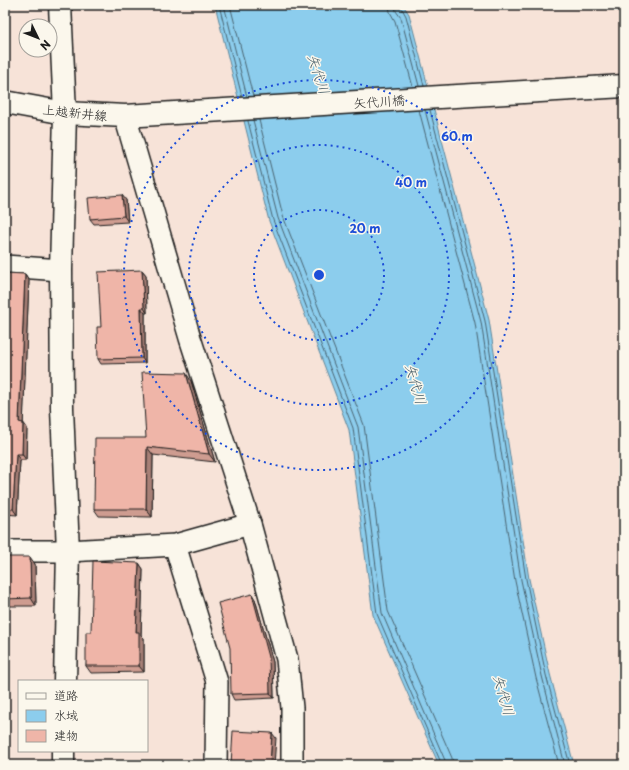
<svg xmlns="http://www.w3.org/2000/svg" width="629" height="770" viewBox="0 0 629 770" font-family="'Playpen Sans','Klee One',sans-serif">
  <style>
    .water { fill: #8ccded; stroke: #5f8699 }
    .lines { fill: none; stroke-linecap: round; stroke-linejoin: round }
    .shore { stroke: #496370; stroke-width: 1 }
    .minor-casing { stroke: #1c1c1c; stroke-width: 24 }
    .tertiary-casing { stroke: #1c1c1c; stroke-width: 25 }
    .primary-casing { stroke: #1c1c1c; stroke-width: 25 }
    .minor { stroke: #fbf7ec; stroke-width: 21 }
    .tertiary { stroke: #fbf7ec; stroke-width: 22 }
    .primary { stroke: #fbf7ec; stroke-width: 22 }
    .wall { fill: #ce9c90; stroke: #1c1c1c }
    .shaded-wall { fill: #a77f76; stroke: #1c1c1c }
    .building { fill: #efb5a8; stroke: #1c1c1c }
    .ring { fill: none; stroke: #1d4ed8; stroke-width: 2; stroke-dasharray: 2 4 }
    .labels { text-anchor: middle; dominant-baseline: central; stroke-width: 3; stroke-linejoin: round; paint-order: stroke }
    .street-label { font-size: 13px; fill: #1c1c1c; stroke: #fbf7ec }
    .water-label { font-size: 14px; font-style: italic; fill: #435a65; stroke: #fbf7ec }
    .centre { fill: #1d4ed8; stroke: #fbf7ec; stroke-width: 2 }
    .ring-label { font-size: 12px; text-anchor: middle; font-weight: bold; fill: #1d4ed8; stroke: #fbf7ec; stroke-width: 3; stroke-linejoin: round; paint-order: stroke }
  </style>
  <rect width="100%" height="100%" fill="#f7e3d8"/>
  <filter id="ink" filterUnits="userSpaceOnUse"><feTurbulence type="fractalNoise" baseFrequency=".025" numOctaves="2"/><feDisplacementMap in="SourceGraphic" scale="8" xChannelSelector="R" yChannelSelector="G"/><feConvolveMatrix kernelMatrix="1 2 1 2 8 2 1 2 1" color-interpolation-filters="sRGB"/></filter>
  <g filter="url(#ink)">
    <polygon class="water" points="215,5 403,5 409,14 489,320 529,579 550,674 574,765 439,765 373,615 349,430 269,221"/>
    <g class="lines">
      <g class="shore">
        <polyline points="219,5 242,97"/>
        <polyline points="224,5 247,97"/>
        <polyline points="230,5 253,96"/>
        <polyline points="389,5 390,12 395,21 413,87"/>
        <polyline points="395,5 396,11 401,18 419,86"/>
        <polyline points="400,5 406,16 424,86"/>
        <polyline points="419,110 475,323 515,581 536,678 559,765"/>
        <polyline points="425,110 481,322 521,580 542,676 565,765"/>
        <polyline points="430,110 485,321 526,579 546,675 570,765"/>
        <polyline points="253,120 278,218 358,427 382,613 447,765"/>
        <polyline points="259,120 283,216 364,425 388,611 452,758 453,765"/>
        <polyline points="248,121 273,220 353,428 377,614 442,765"/>
      </g>
      <g class="minor-casing">
        <g id="minor">
          <polyline points="125,116 190,338 250,524 287,659 292,708 292,765"/>
          <polyline points="5,266 61,270"/>
          <polyline points="175,545 217,682 216,765"/>
          <polyline points="5,551 68,551 175,545 250,524"/>
        </g>
      </g>
      <g class="tertiary-casing">
        <g id="tertiary">
          <polyline points="60,5 65,113 61,270 62,408 68,551 65,681"/>
          <polyline points="63,765 63,751"/>
        </g>
      </g>
      <g class="primary-casing">
        <polyline id="primary" points="5,102 65,113 125,116 624,86"/>
      </g>
      <use href="#minor" class="minor"/>
      <use href="#tertiary" class="tertiary"/>
      <use href="#primary" class="primary"/>
    </g>
    <g class="wall">
      <polygon points="126,200 128,222 94,224 90,219"/>
      <polygon points="142,270 146,275 147,313 145,313 145,363 101,364 98,359"/>
      <polygon points="5,273 25,274 29,280 23,422 27,428 26,460 20,460 17,515 5,514"/>
      <polygon points="191,381 215,462 153,455 152,517 99,516 94,509 146,438"/>
      <polygon points="5,557 35,564 36,606 5,606"/>
      <polygon points="139,563 143,569 141,635 144,638 144,672 91,673 86,666 91,632"/>
      <polygon points="255,599 273,662 274,698 234,700 231,694"/>
    </g>
    <g class="shaded-wall">
      <polygon points="122,195 126,200 128,222 124,216"/>
      <polygon points="142,270 146,275 147,313 144,308"/>
      <polygon points="25,274 29,280 23,428 19,422"/>
      <polygon points="141,308 145,313 145,363 142,358"/>
      <polygon points="186,373 191,381 215,462 209,454"/>
      <polygon points="23,423 27,428 26,460 22,454"/>
      <polygon points="147,447 153,455 152,517 146,509"/>
      <polygon points="16,454 20,460 17,515 13,509"/>
      <polygon points="30,557 35,564 36,606 31,598"/>
      <polygon points="139,563 143,569 141,635 144,638 144,672 139,666 136,632"/>
      <polygon points="252,594 255,599 273,662 274,698 270,693"/>
      <polygon points="272,733 276,738 274,765 270,765"/>
    </g>
    <g class="building">
      <polygon points="122,195 124,216 90,219 88,198"/>
      <polygon points="142,270 144,308 141,308 142,358 98,359 97,327 101,327 98,272"/>
      <polygon points="5,273 25,274 19,422 23,423 22,454 16,454 13,509 5,509"/>
      <polygon points="142,372 186,373 209,454 147,447 146,509 94,509 95,438 146,438"/>
      <polygon points="5,557 30,557 31,598 5,599"/>
      <polygon points="93,561 139,563 136,632 139,632 139,666 86,666 86,632 91,632"/>
      <polygon points="252,594 269,657 270,693 231,694 230,648 218,603"/>
      <polygon points="233,731 272,733 270,765 231,765"/>
    </g>
  </g>
  <g class="ring">
    <circle cx="319" cy="275" r="65"/>
    <circle cx="319" cy="275" r="130"/>
    <circle cx="319" cy="275" r="195"/>
  </g>
  <g class="labels">
    <g class="street-label">
      <text transform="translate(379 101) rotate(-4)">矢代川橋</text>
      <text transform="translate(75 112) rotate(6)">上越新井線</text>
    </g>
    <g class="water-label">
      <text transform="translate(319 74) rotate(72)">矢代川</text>
      <text transform="translate(416 384) rotate(74)">矢代川</text>
      <text transform="translate(504 695) rotate(74)">矢代川</text>
    </g>
  </g>
  <circle cx="319" cy="275" r="6" class="centre"/>
  <g class="ring-label">
    <text x="457" y="141">60 m</text>
    <text x="411" y="187">40 m</text>
    <text x="365" y="233">20 m</text>
  </g>
  <rect width="629" height="770" fill="none" stroke="#fbf7ec" stroke-width="20"/>
  <rect x="10" y="10" width="609" height="750" fill="none" stroke="#1c1c1c" stroke-width="1.5" filter="url(#ink)"/>
  <rect x="18" y="680" width="130" height="72" fill="#fbf7ec" stroke="#a29f99"/>
  <rect x="26" y="693" width="20" height="6" fill="#fbf7ec" stroke="#a29f99"/>
  <text x="54" y="700" font-size="12" fill="#1c1c1c">道路</text>
  <rect x="26" y="710" width="20" height="12" fill="#8ccded" stroke="#a29f99"/>
  <text x="54" y="720" font-size="12" fill="#1c1c1c">水域</text>
  <rect x="26" y="730" width="20" height="12" fill="#efb5a8" stroke="#a29f99"/>
  <text x="54" y="740" font-size="12" fill="#1c1c1c">建物</text>
  <g transform="translate(38 38) rotate(133)"><circle r="19" fill="#fbf7ec" stroke="#a29f99"/>
  <path d="M0-3L7 15L0 10L-7 15Z" fill="#1c1c1c"/>
  <text y="-6" font-size="11" font-weight="bold" text-anchor="middle" fill="#1c1c1c">N</text>
  </g>
</svg>
